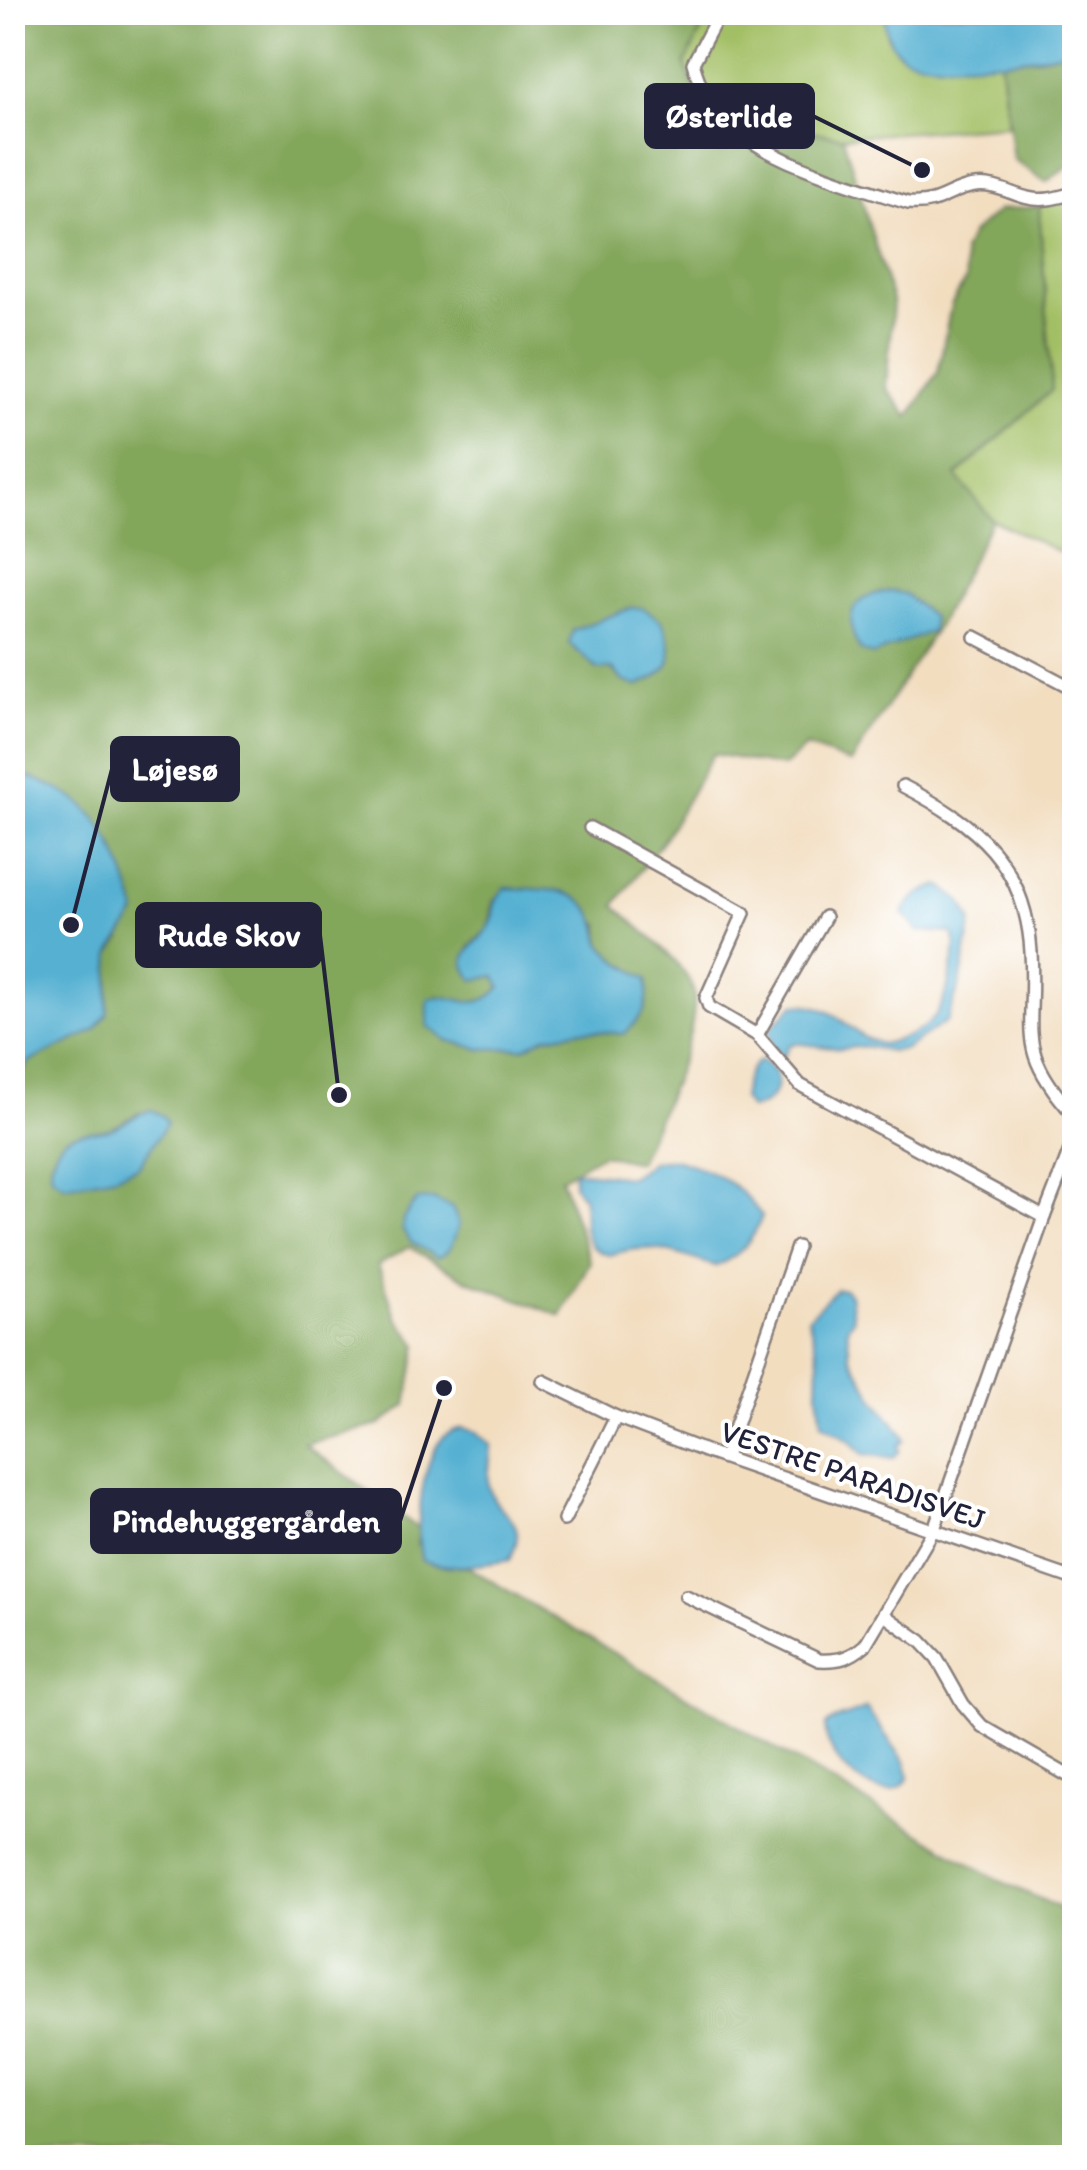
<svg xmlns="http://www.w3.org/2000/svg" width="1087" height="2170" viewBox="0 0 1087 2170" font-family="Itim,sans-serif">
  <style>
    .green { fill: #a3bf65; stroke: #627050; stroke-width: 2.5 }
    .forest { fill: #82a65a; stroke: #52644a; stroke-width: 2.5; fill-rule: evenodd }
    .water { fill: #54b0d2; stroke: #3b6986; stroke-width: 2.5 }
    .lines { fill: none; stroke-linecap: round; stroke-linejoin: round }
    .minor-casing { stroke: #8a807d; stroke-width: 16 }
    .minor { stroke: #fff; stroke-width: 11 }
    .labels { text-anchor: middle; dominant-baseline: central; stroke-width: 8; stroke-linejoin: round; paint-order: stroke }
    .street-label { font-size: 30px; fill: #22223b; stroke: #fff }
    .leader { fill: none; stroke: #22223b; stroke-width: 4 }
    .callout-dot { fill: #22223b; stroke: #fff; stroke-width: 4 }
    .callout { fill: #22223b; stroke: #22223b; stroke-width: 4 }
    .callout-label { font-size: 32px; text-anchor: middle; font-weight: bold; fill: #fff }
  </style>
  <rect width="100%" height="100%" fill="#fff"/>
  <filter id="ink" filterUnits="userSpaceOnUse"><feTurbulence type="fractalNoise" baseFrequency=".01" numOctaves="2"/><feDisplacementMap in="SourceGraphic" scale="20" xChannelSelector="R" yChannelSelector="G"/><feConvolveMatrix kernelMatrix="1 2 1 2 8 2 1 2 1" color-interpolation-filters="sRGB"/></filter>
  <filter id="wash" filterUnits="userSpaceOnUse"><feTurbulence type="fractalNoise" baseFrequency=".0048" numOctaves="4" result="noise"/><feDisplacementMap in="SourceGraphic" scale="40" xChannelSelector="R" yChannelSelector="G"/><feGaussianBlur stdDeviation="2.25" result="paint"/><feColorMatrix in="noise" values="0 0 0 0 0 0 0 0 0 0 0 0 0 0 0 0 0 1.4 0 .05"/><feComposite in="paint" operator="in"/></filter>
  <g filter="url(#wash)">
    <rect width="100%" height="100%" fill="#f2ddbf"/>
    <g class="green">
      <polygon points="710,13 884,13 887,36 899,53 949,64 1000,59 1008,125 843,137 733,118 696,95 685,64"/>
      <polygon points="1074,198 1074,559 992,520 956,476 1052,390 1039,206"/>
    </g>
    <g class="forest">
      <path d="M12,13H710L685,64L696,95L733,118L843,137L893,304L886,387L909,417L938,372L951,305L966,279L963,252L972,233L999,210L1039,206L1052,390L956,476L992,520L937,627L851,763L806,747L783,767L713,754L666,836L615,905C636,926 679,958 691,984C708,1022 654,1124 638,1162L602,1154L561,1178L590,1262L561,1316L465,1279L409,1247L378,1265L396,1316L418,1345L407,1405L379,1425L304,1444L419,1529L417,1544L456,1566L468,1567L1000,1881L1074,1914V2157H13V1081L29,1062L94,1030L107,1014L111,953L122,939L50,785L13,771ZM631,608L623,681L573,630ZM494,900L600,924L601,944L618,961L647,980L624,1034L583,1030L545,1037L524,1048L480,1049L446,1040L439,996C465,1002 482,1009 501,987L496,976L469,947L489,928ZM140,1112L65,1185L50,1164C64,1131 69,1136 101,1131C116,1128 127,1120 140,1112Z"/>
      <polygon points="1074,36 1074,162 1046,182 1013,159 1000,59 1035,58 1063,52"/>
    </g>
    <g class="water">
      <path d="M884,13H1074V36L1063,52C1032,59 926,73 901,54C888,44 886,29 884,13Z"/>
      <path d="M893,591L906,595L932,617V631L873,655L861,651C840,616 853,594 893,591Z"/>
      <path d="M631,608H643L662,621C677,659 675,670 637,686L623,681L613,669H597L569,643L573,630Z"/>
      <path d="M13,771C37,780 64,789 84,806C111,830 128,878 137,912L111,953L107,1014L95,1030L29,1062L13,1081Z"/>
      <path d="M940,885L962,902L972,922L960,984L947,1021L905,1049L891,1051L864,1046L841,1049L795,1043L789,1046L783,1058L773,1047L769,1029L795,1004C825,1004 838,1017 859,1034C864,1039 875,1041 881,1044C928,1034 943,1018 951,972C953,958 959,945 952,933L918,931L903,913C911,896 923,891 940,885Z"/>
      <path d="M505,888C552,890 596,884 601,944L618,961L647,979C650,1008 644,1015 624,1034L583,1030L545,1037L524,1048L480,1049L446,1040L428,1026V999C458,990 473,1018 501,987L495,976L474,980C449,953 480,945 490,925C499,908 488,906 505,888Z"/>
      <path d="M760,1060C789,1074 778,1103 750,1109L742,1099C744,1083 747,1070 760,1060Z"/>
      <path d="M152,1110L163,1116L167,1123L139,1166L115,1176L65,1185L52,1176C50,1166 51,1162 55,1153C67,1124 93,1137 116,1127C130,1121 137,1113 152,1110Z"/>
      <path d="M674,1159C714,1170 737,1182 762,1216C753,1241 741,1255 716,1266C672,1254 657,1240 609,1255C580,1248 583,1222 584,1198L573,1185L574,1171L630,1177L653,1161Z"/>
      <path d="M433,1199L452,1208L459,1224C454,1238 452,1253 437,1257L411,1242L402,1229L403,1219L417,1200Z"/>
      <polygon points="836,1289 844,1289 850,1294 853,1319 847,1328 850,1356 873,1396 904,1436 905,1441 899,1445 900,1450 894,1458 863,1454 852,1442 822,1423 818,1392 819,1358 808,1318"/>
      <path d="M462,1428L477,1432L491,1445C491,1458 487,1475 489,1487C496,1518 532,1514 510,1560C479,1565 451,1571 422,1560C413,1533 422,1453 446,1435C451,1431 457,1430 462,1428Z"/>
      <path d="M866,1708L906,1763L909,1777C887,1818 820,1758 826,1725C839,1715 854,1716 866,1708Z"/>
    </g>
  </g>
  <g filter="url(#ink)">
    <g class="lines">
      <g class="minor-casing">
        <g id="minor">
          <path d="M720,12L693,63C700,87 709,108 728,124C773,164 852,185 908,203C941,206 949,189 975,186C993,183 1011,194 1028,198C1045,202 1059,197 1074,193"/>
          <polyline points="975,637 1074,689"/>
          <path d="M903,786C976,824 1026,864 1031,952C1036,1034 1013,1047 1074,1115"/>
          <polyline points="590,828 744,913 706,998 709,1007 757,1035 800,1085 1044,1217"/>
          <polyline points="757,1035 825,917"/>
          <polyline points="543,1381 616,1417 710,1453 1074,1579"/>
          <polyline points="725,1457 797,1247"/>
          <polyline points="564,1520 616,1417"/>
          <path d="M686,1596L819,1660C839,1661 850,1658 865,1645L934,1529L1044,1217L1074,1140"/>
          <polyline points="884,1615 921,1641 937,1658 963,1704 982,1726 1067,1775"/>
        </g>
      </g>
      <use href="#minor" class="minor"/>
    </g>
  </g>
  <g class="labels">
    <g class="street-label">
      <text transform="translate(853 1475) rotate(19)">VESTRE PARADISVEJ</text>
    </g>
  </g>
  <path class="leader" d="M922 170L813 116M71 925L112 769M339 1095L320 935M444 1388L400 1521"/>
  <g class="callout-dot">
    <circle cx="922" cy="170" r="10"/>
    <circle cx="71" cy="925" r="10"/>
    <circle cx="339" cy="1095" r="10"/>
    <circle cx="444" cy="1388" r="10"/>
  </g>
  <g class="callout">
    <rect x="646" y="85" width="167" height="62" rx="10"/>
    <rect x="112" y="738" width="126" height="62" rx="10"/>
    <rect x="137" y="904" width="183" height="62" rx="10"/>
    <rect x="92" y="1490" width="308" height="62" rx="10"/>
  </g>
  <g class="callout-label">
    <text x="729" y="127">Østerlide</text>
    <text x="175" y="780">Løjesø</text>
    <text x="229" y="946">Rude Skov</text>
    <text x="246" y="1532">Pindehuggergården</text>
  </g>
  <rect width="1087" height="2170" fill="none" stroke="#fff" stroke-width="50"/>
</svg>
